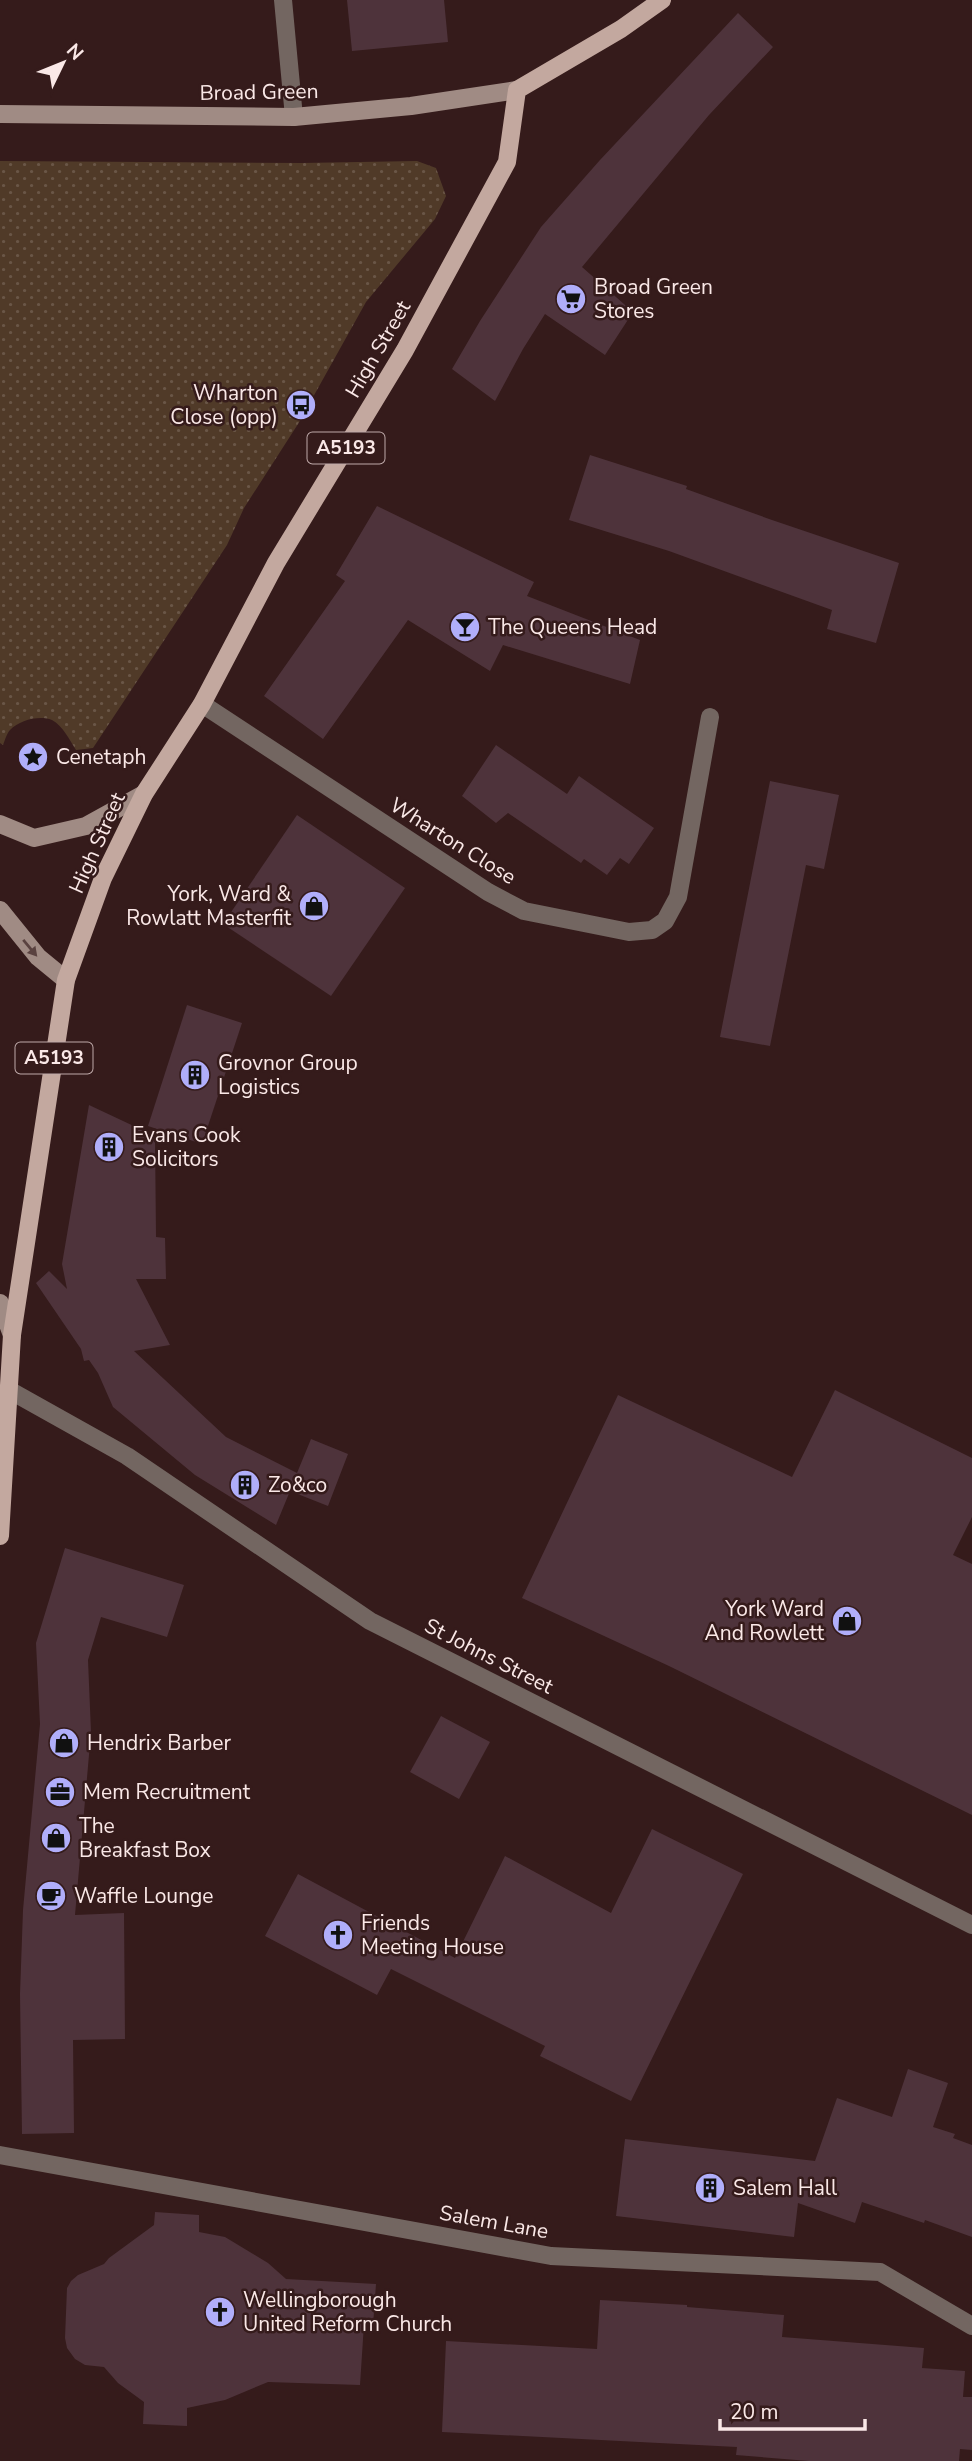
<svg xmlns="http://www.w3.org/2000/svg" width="972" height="2461" viewBox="0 0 972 2461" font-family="'Nunito Sans',sans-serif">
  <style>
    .grass { fill: url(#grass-dots) }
    .building { fill: #4e333b }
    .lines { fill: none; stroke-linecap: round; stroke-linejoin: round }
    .street { stroke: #736661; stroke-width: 18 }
    .secondary { stroke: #a08b84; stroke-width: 18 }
    .primary { stroke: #c3a89f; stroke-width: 18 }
    .oneway { fill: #5a4240 }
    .labels { text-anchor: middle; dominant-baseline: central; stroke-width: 5; stroke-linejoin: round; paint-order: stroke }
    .shield { fill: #351b1b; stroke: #bfaaaa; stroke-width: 2 }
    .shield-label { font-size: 19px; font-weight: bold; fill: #fae8e7 }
    .street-label { font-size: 21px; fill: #fae8e7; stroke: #351b1b }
    .poi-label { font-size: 21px; fill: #fae8e7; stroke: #351b1b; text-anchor: start }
  </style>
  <defs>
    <pattern id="grass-dots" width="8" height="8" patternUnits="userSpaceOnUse" patternTransform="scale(1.75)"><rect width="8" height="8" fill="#503a28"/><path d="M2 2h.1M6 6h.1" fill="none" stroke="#6a5647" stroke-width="1.8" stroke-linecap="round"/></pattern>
  </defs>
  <rect width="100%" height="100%" fill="#351b1b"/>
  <path class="grass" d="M0,161L302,163L417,161L436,168L446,196L435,219L366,302L298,424L244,508L227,545L93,748L76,750C69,739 63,726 52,720C39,715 20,720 10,730C7,733 5,740 3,745L0,743Z"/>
  <g class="building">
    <polygon points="347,0 444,0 448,42 352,51"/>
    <polygon points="738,13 773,47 709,115 582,267 633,312 605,355 545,314 523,349 495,401 452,369 480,321 541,227 600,160"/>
    <polygon points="590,455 687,486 686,489 772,520 899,563 876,643 827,629 832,610 669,551 569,520"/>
    <polygon points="377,506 534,582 527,596 640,640 630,684 503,645 490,671 408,620 323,739 264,696 345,581 336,575"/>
    <polygon points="496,745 567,794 579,776 654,828 629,864 620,858 607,875 584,859 581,863 508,813 496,823 462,796"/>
    <polygon points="770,781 839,795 824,869 806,865 770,1046 720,1037"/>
    <polygon points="297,815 405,888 331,996 223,924"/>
    <polygon points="187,1005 242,1023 202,1144 148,1126"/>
    <polygon points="89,1105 155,1136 156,1237 165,1238 166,1279 136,1279 170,1345 134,1351 226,1437 297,1473 311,1439 348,1454 328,1506 290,1491 276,1525 195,1475 113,1407 98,1373 89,1360 84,1361 81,1349 36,1283 49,1271 67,1289 62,1264"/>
    <polygon points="835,1390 972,1458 972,1517 953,1555 972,1564 972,1815 669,1666 522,1598 618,1395 792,1477"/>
    <polygon points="65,1548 184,1585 167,1637 101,1617 88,1660 91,1732 75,1915 124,1913 125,2039 73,2040 74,2133 22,2134 20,1994 23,1910 40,1724 36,1643"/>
    <polygon points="441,1716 490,1742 459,1799 410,1772"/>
    <polygon points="652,1829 743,1874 631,2101 540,2056 545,2046 391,1969 377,1995 265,1936 298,1874 455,1958 505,1856 611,1913"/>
    <polygon points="908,2069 948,2083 933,2127 955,2134 953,2138 972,2145 972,2237 925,2220 924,2223 862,2202 855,2223 798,2203 794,2237 616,2216 625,2139 815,2161 837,2098 892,2117"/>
    <polygon points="155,2212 199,2215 199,2232 225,2237 268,2263 286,2279 376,2284 373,2326 364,2324 360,2385 268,2382 225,2400 187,2408 187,2426 143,2424 144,2402 118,2383 104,2367 85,2365 75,2359 67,2348 65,2338 67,2288 71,2281 78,2275 104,2264 109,2258 154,2225"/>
    <polygon points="600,2300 687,2305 687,2307 784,2315 782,2337 924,2348 922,2368 965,2371 963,2397 972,2397 972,2450 960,2449 959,2461 809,2461 736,2455 737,2447 442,2432 446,2341 597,2349"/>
  </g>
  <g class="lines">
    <g class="street">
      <polyline points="283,0 294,117"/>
      <polyline points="202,704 488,892 524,911 629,932 652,930 665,921 678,897 710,717"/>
      <polyline points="9,1390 127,1456 370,1621 972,1925"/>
      <polyline points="0,2155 551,2256 880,2272 972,2326"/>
    </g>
    <g class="secondary">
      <polyline points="0,114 294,117 411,106 517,90"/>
      <polyline points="0,824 34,838 86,826 144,794"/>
      <polyline points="0,910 38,957 66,980"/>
      <polyline points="0,1303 12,1335"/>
    </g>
    <polyline class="primary" points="0,1536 12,1335 66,980 103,878 144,794 202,704 276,563 405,350 507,162 517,90 621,29 662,0"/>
  </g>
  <defs><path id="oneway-solid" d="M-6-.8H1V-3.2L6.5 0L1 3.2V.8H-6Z" transform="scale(1.75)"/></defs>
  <use class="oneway" href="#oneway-solid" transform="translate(30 948) rotate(50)"/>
  <defs>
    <g id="supermarket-disc" transform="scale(1.575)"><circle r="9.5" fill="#b0aefa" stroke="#351b1b"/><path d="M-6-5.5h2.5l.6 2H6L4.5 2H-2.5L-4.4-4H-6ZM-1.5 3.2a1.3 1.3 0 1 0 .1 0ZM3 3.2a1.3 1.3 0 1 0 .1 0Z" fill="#111"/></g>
    <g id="bus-disc" transform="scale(1.575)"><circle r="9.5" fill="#b0aefa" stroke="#351b1b"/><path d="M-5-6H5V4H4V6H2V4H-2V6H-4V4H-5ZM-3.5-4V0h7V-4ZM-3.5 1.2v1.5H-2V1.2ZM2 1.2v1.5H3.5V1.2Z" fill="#111"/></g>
    <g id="bar-disc" transform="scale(1.575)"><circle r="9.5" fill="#b0aefa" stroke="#351b1b"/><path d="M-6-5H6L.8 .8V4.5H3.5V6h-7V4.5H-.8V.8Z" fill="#111"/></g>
    <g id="sight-disc" transform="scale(1.575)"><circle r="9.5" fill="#b0aefa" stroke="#351b1b"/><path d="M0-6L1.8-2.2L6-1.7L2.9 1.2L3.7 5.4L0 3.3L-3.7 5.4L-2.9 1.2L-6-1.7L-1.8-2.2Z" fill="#111"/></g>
    <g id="shop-disc" transform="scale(1.575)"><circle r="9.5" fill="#b0aefa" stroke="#351b1b"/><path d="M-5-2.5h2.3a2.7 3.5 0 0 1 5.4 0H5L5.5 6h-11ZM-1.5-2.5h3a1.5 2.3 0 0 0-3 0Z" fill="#111"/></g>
    <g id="building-disc" transform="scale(1.575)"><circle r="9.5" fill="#b0aefa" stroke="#351b1b"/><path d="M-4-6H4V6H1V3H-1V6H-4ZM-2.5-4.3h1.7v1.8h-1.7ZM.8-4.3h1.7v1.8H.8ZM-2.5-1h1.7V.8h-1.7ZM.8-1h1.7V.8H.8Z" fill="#111"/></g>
    <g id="office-disc" transform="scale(1.575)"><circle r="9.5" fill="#b0aefa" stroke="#351b1b"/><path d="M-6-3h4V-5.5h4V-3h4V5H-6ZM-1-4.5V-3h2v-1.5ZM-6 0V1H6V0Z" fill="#111"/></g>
    <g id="cafe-disc" transform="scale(1.575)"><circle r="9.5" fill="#b0aefa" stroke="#351b1b"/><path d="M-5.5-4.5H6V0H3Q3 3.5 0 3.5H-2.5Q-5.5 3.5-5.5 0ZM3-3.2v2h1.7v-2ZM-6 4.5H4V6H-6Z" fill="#111"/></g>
    <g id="church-disc" transform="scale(1.575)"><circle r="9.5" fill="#b0aefa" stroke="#351b1b"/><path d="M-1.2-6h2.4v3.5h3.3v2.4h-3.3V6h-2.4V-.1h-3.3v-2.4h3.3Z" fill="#111"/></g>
  </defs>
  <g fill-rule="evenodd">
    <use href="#supermarket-disc" x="571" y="299"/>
    <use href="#bus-disc" x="301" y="405"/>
    <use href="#bar-disc" x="465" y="627"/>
    <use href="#sight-disc" x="33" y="757"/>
    <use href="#shop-disc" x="314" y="906"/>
    <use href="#building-disc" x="195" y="1075"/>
    <use href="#building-disc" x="109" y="1147"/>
    <use href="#building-disc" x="245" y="1485"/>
    <use href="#shop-disc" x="847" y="1621"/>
    <use href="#shop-disc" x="64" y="1743"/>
    <use href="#office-disc" x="60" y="1792"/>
    <use href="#shop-disc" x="56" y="1838"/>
    <use href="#cafe-disc" x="51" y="1896"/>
    <use href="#church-disc" x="338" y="1935"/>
    <use href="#building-disc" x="710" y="2188"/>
    <use href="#church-disc" x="220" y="2312"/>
  </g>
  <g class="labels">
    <g class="shield">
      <rect x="307.5" y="432.5" width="77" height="31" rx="5"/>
      <rect x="15.5" y="1042.5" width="77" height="31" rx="5"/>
    </g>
    <g class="shield-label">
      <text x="346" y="448">A5193</text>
      <text x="54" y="1058">A5193</text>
    </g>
    <g class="street-label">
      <text transform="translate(259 92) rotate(-1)">Broad Green</text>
      <text transform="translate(378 349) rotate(-60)">High Street</text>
      <text transform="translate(453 841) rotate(32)">Wharton Close</text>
      <text transform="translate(97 843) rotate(-66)">High Street</text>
      <text transform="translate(489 1656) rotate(27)">St Johns Street</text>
      <text transform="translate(494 2222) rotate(10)">Salem Lane</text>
    </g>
    <g class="poi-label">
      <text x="594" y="287">Broad Green<tspan x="594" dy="24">Stores</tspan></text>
      <text x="278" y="393" text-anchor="end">Wharton<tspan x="278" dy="24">Close (opp)</tspan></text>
      <text x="488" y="627">The Queens Head</text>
      <text x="56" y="757">Cenetaph</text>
      <text x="291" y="894" text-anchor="end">York, Ward &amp;<tspan x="291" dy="24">Rowlatt Masterfit</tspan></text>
      <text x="218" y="1063">Grovnor Group<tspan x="218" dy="24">Logistics</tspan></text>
      <text x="132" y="1135">Evans Cook<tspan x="132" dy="24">Solicitors</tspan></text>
      <text x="268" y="1485">Zo&amp;co</text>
      <text x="824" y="1609" text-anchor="end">York Ward<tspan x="824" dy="24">And Rowlett</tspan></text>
      <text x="87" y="1743">Hendrix Barber</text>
      <text x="83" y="1792">Mem Recruitment</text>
      <text x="79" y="1826">The<tspan x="79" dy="24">Breakfast Box</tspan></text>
      <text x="74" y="1896">Waffle Lounge</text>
      <text x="361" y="1923">Friends<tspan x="361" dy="24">Meeting House</tspan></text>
      <text x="733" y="2188">Salem Hall</text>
      <text x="243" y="2300">Wellingborough<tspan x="243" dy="24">United Reform Church</tspan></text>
    </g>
  </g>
  <g transform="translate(63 63) rotate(47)" stroke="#351b1b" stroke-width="5" paint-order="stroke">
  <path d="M0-5L12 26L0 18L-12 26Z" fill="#fae8e7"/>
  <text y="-10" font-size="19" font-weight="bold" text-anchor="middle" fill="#fae8e7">N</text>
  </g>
  <path d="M720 2419v10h145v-10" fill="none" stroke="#fae8e7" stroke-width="3.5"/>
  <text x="730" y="2419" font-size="21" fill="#fae8e7" stroke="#351b1b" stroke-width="5" paint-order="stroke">20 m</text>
</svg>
